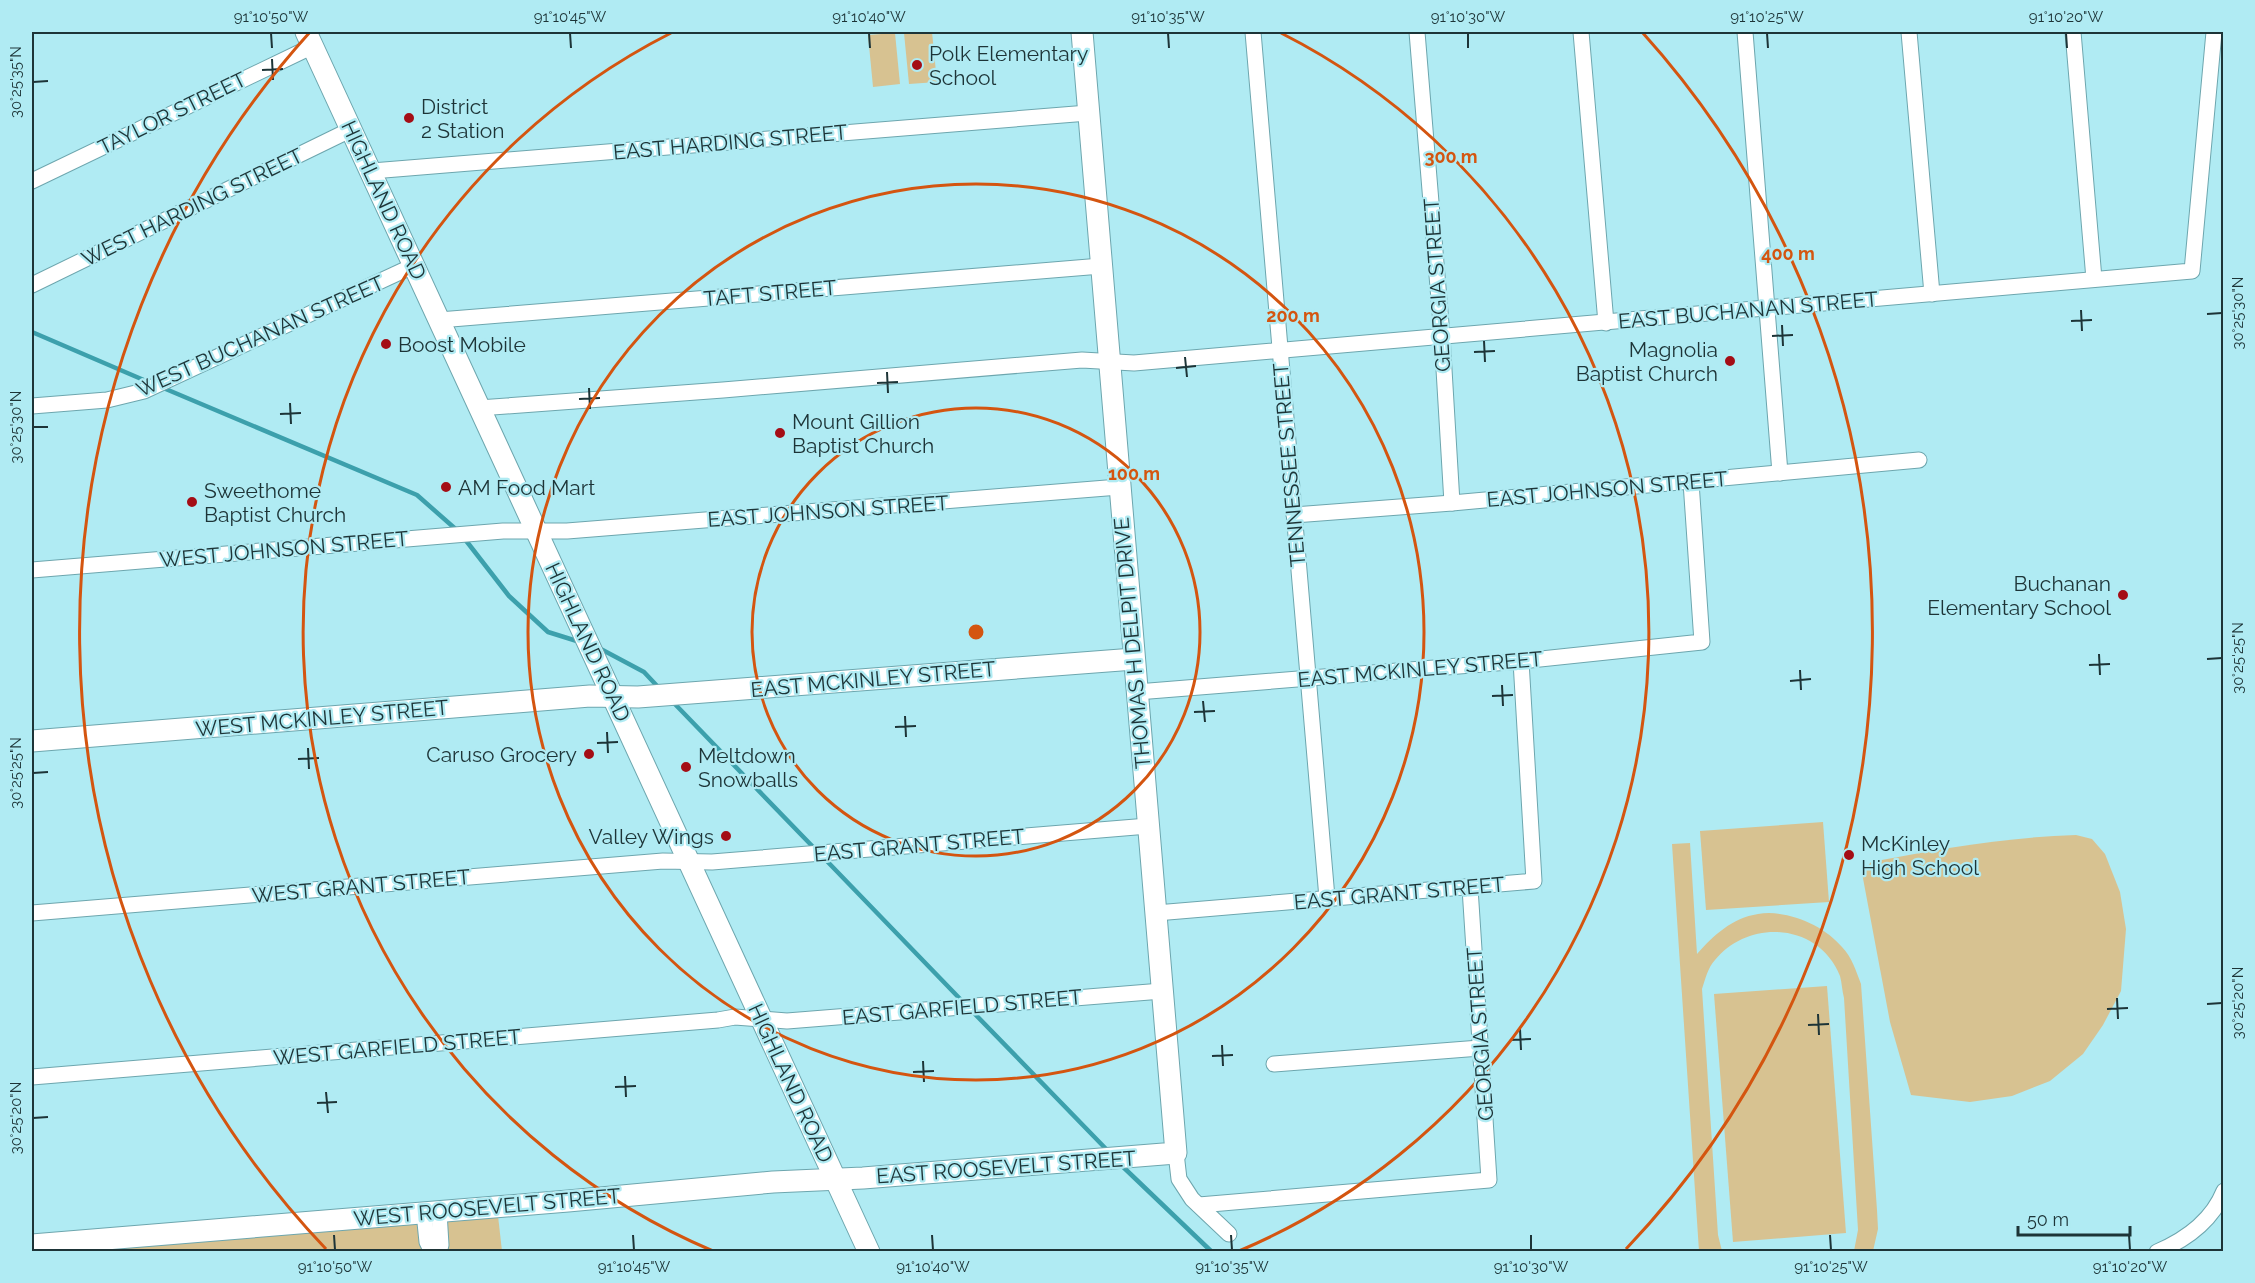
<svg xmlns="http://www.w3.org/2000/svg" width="2255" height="1283" viewBox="0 0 2255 1283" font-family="Raleway,sans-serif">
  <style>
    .green { fill: #d7c291 }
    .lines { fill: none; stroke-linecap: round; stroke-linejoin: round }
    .stream { stroke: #3ca0ac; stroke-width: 4.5 }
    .street-casing { stroke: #6da6ae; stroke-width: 17 }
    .secondary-casing { stroke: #6da6ae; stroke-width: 23 }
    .street { stroke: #fff; stroke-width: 15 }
    .secondary { stroke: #fff; stroke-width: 21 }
    .ticks { fill: none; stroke: #1d3437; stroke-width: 2 }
    .ring { fill: none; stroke: #d45510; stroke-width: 3 }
    .poi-dot { fill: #a40d15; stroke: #b0ebf3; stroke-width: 2 }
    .labels { text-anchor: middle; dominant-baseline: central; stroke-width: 4.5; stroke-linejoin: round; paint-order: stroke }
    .poi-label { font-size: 21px; fill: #1d3437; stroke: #b0ebf3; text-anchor: start }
    .street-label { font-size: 21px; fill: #1d3437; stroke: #b0ebf3 }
    .centre { fill: #d45510; stroke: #b0ebf3; stroke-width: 3 }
    .ring-label { font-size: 18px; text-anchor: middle; font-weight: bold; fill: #d45510; stroke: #b0ebf3; stroke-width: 4.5; stroke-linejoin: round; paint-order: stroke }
    .neatline { fill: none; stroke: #1d3437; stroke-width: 2 }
    .ticks-label { font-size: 15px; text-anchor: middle; fill: #1d3437 }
  </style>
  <rect width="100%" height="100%" fill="#b0ebf3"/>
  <g class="green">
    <polygon points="932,32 937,82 909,84 904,33"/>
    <polygon points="895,33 900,84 873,87 868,35"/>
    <polygon points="1823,822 1829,902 1706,910 1700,831"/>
    <path d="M2076,835L2092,839L2105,854L2120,892L2126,929L2121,991L2103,1025L2083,1054L2050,1081L2012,1096L1970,1102L1911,1095L1890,1022L1862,873L1871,862C1939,849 2007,837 2076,835Z"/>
    <path d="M1690,843L1697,954C1714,935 1732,918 1758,914C1786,909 1824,925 1842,947C1852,957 1856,971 1861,984L1877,1210L1878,1229L1873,1251H1854L1858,1230L1844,998C1842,991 1842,983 1840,976C1819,923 1749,918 1715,960C1708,967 1705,980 1702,989L1718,1235L1722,1251H1699L1672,844Z"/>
    <polygon points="1827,986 1846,1233 1733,1242 1714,994"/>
    <polygon points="497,1207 502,1251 32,1252"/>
  </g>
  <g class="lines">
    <g class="stream">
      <polyline points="32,332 153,384"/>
      <polyline points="161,387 417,495 459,532"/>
      <polyline points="464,538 509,596 548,632 580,642"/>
      <polyline points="597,647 644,672 659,688"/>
      <polyline points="671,700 816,850"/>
      <polyline points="822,856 964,1003"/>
      <polyline points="972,1011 1108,1151"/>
      <polyline points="1120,1164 1212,1252"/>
    </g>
    <g class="street-casing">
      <g id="street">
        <polyline points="1253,32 1327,898"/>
        <polyline points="1417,32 1442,336 1452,503"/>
        <polyline points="1581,32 1606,323"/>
        <polyline points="1745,32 1780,473"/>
        <polyline points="1909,32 1932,294"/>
        <polyline points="2073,32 2094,279"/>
        <polyline points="372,171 1088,113"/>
        <polyline points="32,181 313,46"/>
        <polyline points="32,285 352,129"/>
        <polyline points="439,320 1101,266"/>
        <polyline points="32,406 107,400 144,391 415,265"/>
        <polyline points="479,408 723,390 1082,360 1134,363 2192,271 2214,32"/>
        <polyline points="1294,515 1452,503 1919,460"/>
        <polyline points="32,570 503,531 567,531 1119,487"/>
        <polyline points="1137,692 1521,661 1702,642 1691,482"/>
        <polyline points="32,913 663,861 712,862 1148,826"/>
        <polyline points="1156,913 1534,881 1521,661"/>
        <polyline points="1274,1064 1480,1048"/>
        <polyline points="32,1077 718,1020 735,1017 787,1021 1162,991"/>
        <polyline points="1176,1153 1179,1179 1192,1199 1229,1234"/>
        <polyline points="1199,1205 1489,1180 1470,888"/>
        <polyline points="424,1213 427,1242 432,1252"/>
        <polyline points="439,1252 441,1245 439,1212"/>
        <path d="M2157,1252C2185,1240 2212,1221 2224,1191"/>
      </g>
    </g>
    <g class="secondary-casing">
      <g id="secondary">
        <polyline points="306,32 869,1252"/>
        <polyline points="32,741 590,696 638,697 1134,659"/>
        <polyline points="32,1245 568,1201 773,1182 863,1178 1176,1153 1082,32"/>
      </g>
    </g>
    <use href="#street" class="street"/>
    <use href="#secondary" class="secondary"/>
  </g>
  <path class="ticks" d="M271,33L272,48M570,33L571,48M869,33L870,48M1168,33L1169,48M1468,33V48M1767,33L1768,48M2066,33L2067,48M272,59L273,80M262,70L283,69M33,82L48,81M2081,310L2082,331M2207,314L2222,313M2071,321L2092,320M1782,325L1783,346M1772,336L1793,335M1484,341L1485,362M1474,352L1495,351M1185,357L1187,377M1176,368L1196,366M887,372L888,393M877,383L898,382M589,388L590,409M579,399L600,398M290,403L291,424M280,414L301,413M33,427H48M2099,654L2100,675M2207,659L2222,658M2089,665L2110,664M1800,670L1801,690M1790,681L1811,679M1502,685L1503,706M1492,696L1513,695M1203,701L1205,722M1194,712L1215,711M905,716L906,737M895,727L916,726M607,732L608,753M597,743L618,742M308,748L309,769M298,759L319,758M33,773L48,772M2117,998L2118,1019M2207,1004L2222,1003M2107,1009L2128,1008M1818,1014L1819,1035M1808,1025L1829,1024M1520,1029L1521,1050M1510,1040L1531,1039M1222,1045L1223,1066M1212,1056L1233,1055M923,1061L924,1082M913,1072L934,1071M625,1076L626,1097M615,1087L636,1086M326,1092L328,1113M317,1103L337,1102M33,1118L48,1117M334,1235L335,1250M633,1235L634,1250M932,1235L933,1250M1231,1235L1232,1250M1531,1235V1250M1830,1235L1831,1250M2129,1235L2130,1250"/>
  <g class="ring">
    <circle cx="976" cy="632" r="224"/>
    <circle cx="976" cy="632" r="448"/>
    <path d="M713 1251A672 672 0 0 1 671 33M1281 33A672 672 0 0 1 1239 1251"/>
    <path d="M326 1249A896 896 0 0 1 310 32M1642 32A896 896 0 0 1 1626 1249"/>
  </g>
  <g class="poi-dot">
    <circle cx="917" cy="65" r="6"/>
    <circle cx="409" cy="118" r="6"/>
    <circle cx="386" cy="344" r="6"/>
    <circle cx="1730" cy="361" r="6"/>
    <circle cx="780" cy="433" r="6"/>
    <circle cx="446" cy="487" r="6"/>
    <circle cx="192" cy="502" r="6"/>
    <circle cx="2123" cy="595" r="6"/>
    <circle cx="589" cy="754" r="6"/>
    <circle cx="686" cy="767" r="6"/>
    <circle cx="726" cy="836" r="6"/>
    <circle cx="1849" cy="855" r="6"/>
  </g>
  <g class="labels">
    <g class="poi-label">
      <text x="929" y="53">Polk Elementary<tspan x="929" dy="24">School</tspan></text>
      <text x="421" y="106">District<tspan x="421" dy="24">2 Station</tspan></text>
      <text x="398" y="344">Boost Mobile</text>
      <text x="1718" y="349" text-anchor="end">Magnolia<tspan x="1718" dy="24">Baptist Church</tspan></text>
      <text x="792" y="421">Mount Gillion<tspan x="792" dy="24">Baptist Church</tspan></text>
      <text x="458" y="487">AM Food Mart</text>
      <text x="204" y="490">Sweethome<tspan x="204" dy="24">Baptist Church</tspan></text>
      <text x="2111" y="583" text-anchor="end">Buchanan<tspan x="2111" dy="24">Elementary School</tspan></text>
      <text x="577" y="754" text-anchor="end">Caruso Grocery</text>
      <text x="698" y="755">Meltdown<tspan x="698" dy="24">Snowballs</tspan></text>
      <text x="714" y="836" text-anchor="end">Valley Wings</text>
      <text x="1861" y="843">McKinley<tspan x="1861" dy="24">High School</tspan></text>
    </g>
    <g class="street-label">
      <text transform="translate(172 113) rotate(-26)">TAYLOR STREET</text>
      <text transform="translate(730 142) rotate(-5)">EAST HARDING STREET</text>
      <text transform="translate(384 200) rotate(65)">HIGHLAND ROAD</text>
      <text transform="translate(192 207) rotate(-26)">WEST HARDING STREET</text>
      <text transform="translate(1437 285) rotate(-94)">GEORGIA STREET</text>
      <text transform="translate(770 293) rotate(-5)">TAFT STREET</text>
      <text transform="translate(1748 310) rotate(-5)">EAST BUCHANAN STREET</text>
      <text transform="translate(260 336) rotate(-24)">WEST BUCHANAN STREET</text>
      <text transform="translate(1289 465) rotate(-95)">TENNESSEE STREET</text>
      <text transform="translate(1607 489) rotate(-5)">EAST JOHNSON STREET</text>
      <text transform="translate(828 511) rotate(-4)">EAST JOHNSON STREET</text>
      <text transform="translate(284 549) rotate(-5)">WEST JOHNSON STREET</text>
      <text transform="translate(588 642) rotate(65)">HIGHLAND ROAD</text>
      <text transform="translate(1132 643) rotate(-95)">THOMAS H DELPIT DRIVE</text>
      <text transform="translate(1420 669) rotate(-5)">EAST MCKINLEY STREET</text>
      <text transform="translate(873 679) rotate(-5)">EAST MCKINLEY STREET</text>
      <text transform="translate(322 718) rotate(-5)">WEST MCKINLEY STREET</text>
      <text transform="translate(919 845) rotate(-5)">EAST GRANT STREET</text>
      <text transform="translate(361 886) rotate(-5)">WEST GRANT STREET</text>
      <text transform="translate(1399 893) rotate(-5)">EAST GRANT STREET</text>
      <text transform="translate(962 1007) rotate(-5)">EAST GARFIELD STREET</text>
      <text transform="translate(1480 1034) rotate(-94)">GEORGIA STREET</text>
      <text transform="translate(397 1047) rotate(-5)">WEST GARFIELD STREET</text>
      <text transform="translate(791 1083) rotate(65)">HIGHLAND ROAD</text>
      <text transform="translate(1006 1167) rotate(-4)">EAST ROOSEVELT STREET</text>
      <text transform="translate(487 1207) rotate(-5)">WEST ROOSEVELT STREET</text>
    </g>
  </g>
  <circle cx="976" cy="632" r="9" class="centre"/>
  <g class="ring-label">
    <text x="1451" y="163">300 m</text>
    <text x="1788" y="260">400 m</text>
    <text x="1293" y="322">200 m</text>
    <text x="1134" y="480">100 m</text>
  </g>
  <rect width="2255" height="1283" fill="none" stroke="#b0ebf3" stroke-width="66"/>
  <path d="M2018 1226v9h112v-9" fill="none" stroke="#1d3437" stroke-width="3"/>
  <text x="2027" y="1226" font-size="18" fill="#1d3437" stroke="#b0ebf3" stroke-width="4.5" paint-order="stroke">50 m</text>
  <rect x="33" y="33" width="2189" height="1217" class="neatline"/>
  <g class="ticks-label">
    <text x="271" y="22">91°10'50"W</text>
    <text x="570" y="22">91°10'45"W</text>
    <text x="869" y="22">91°10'40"W</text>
    <text x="1168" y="22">91°10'35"W</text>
    <text x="1468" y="22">91°10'30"W</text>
    <text x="1767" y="22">91°10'25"W</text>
    <text x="2066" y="22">91°10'20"W</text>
    <text transform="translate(16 82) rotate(-90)" y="5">30°25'35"N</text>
    <text transform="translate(2238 313) rotate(-90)" y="5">30°25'30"N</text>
    <text transform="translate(16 427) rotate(-90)" y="5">30°25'30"N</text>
    <text transform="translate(2238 658) rotate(-90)" y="5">30°25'25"N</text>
    <text transform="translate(16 773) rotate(-90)" y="5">30°25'25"N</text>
    <text transform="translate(2238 1003) rotate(-90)" y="5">30°25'20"N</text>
    <text transform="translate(16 1118) rotate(-90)" y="5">30°25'20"N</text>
    <text x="335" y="1272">91°10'50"W</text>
    <text x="634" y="1272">91°10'45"W</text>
    <text x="933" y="1272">91°10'40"W</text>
    <text x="1232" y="1272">91°10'35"W</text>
    <text x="1531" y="1272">91°10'30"W</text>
    <text x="1831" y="1272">91°10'25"W</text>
    <text x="2130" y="1272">91°10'20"W</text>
  </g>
</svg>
